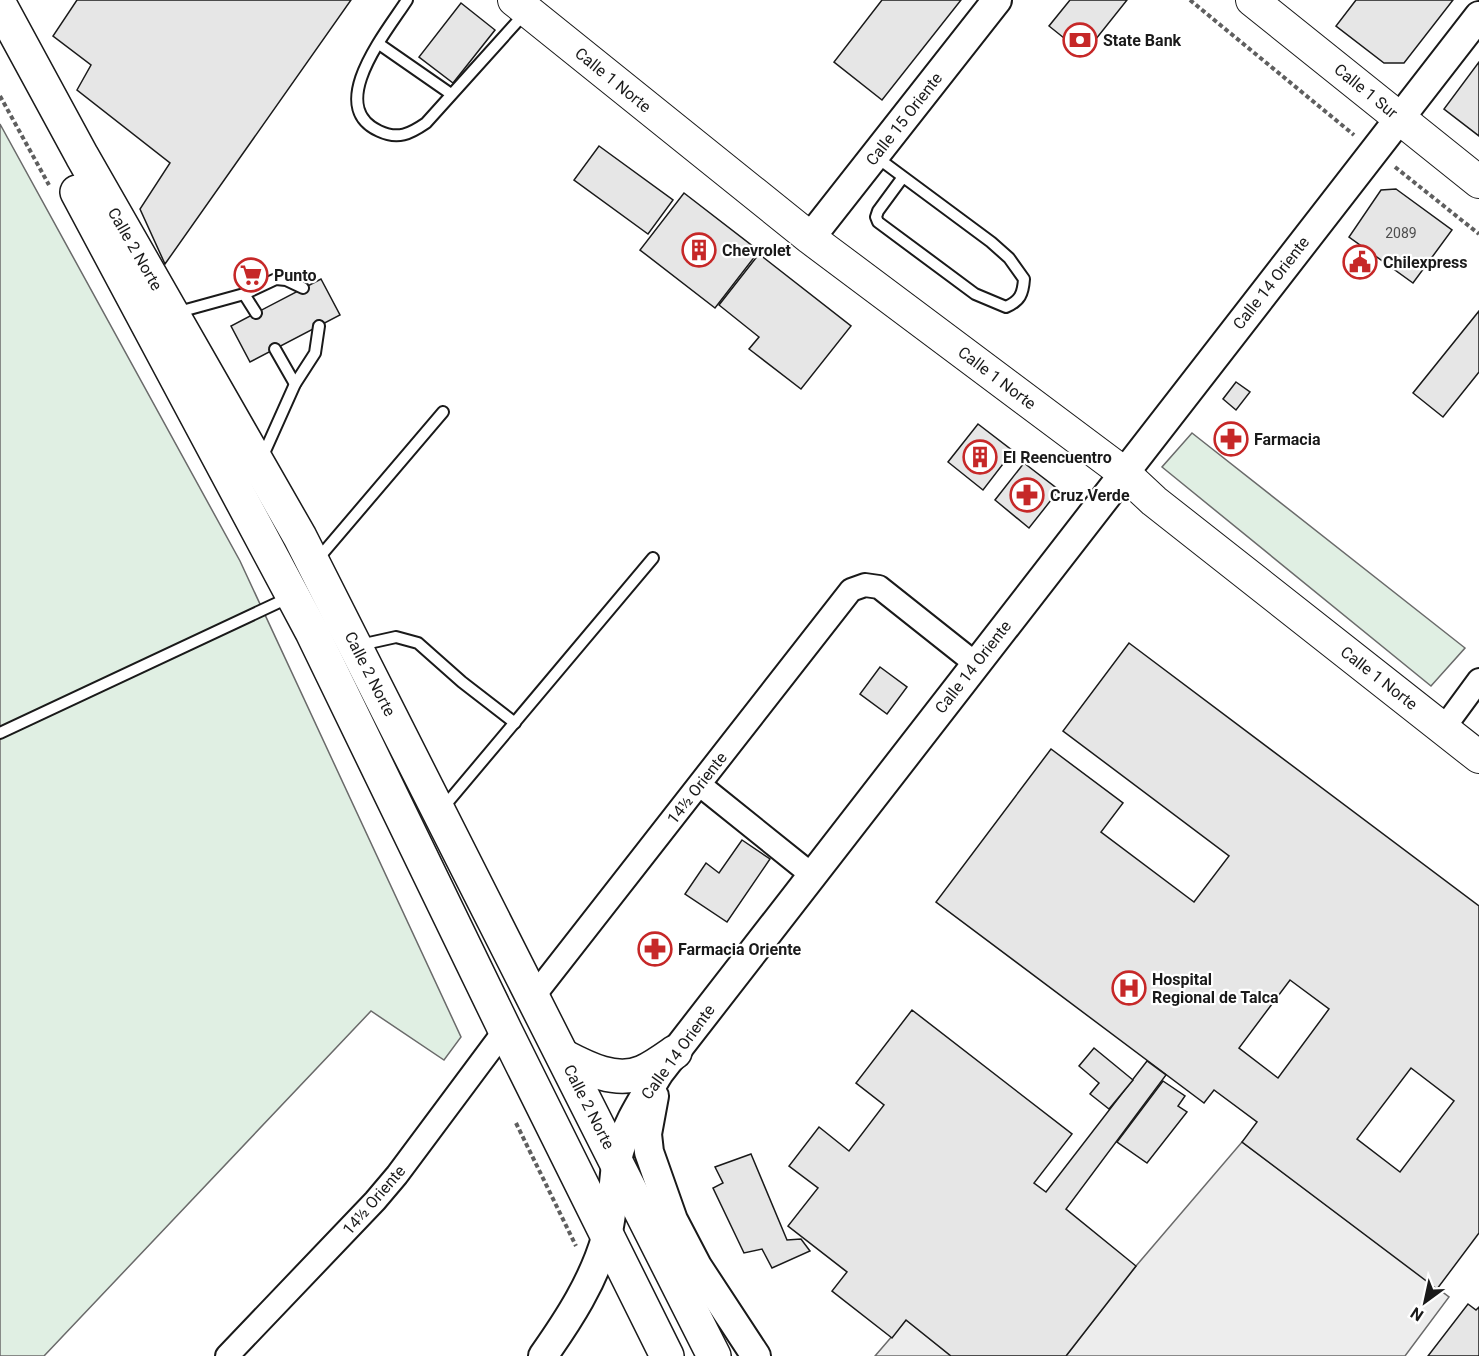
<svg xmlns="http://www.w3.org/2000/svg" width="1479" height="1356" viewBox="0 0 1479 1356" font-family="Roboto,sans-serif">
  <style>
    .green { fill: #e0efe3; stroke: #6a6a6a; stroke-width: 1.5 }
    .parking { fill: #ededed; stroke: #6a6a6a; stroke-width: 1.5 }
    .building { fill: #e6e6e6; stroke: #1a1a1a; stroke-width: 1.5; fill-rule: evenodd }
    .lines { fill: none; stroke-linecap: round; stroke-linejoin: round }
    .service-casing { stroke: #1a1a1a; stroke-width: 14 }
    .minor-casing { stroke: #1a1a1a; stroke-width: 26 }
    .tertiary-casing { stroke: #1a1a1a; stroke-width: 32 }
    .secondary-casing { stroke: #1a1a1a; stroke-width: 34 }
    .primary-casing { stroke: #1a1a1a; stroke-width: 36 }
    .path { stroke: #5f5f5f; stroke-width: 4; stroke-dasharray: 4.5 3; stroke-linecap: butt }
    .service { stroke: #fff; stroke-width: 10 }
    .minor { stroke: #fff; stroke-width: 22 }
    .tertiary { stroke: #fff; stroke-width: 28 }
    .secondary { stroke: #fff; stroke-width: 32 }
    .primary { stroke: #fff; stroke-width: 33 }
    .labels { text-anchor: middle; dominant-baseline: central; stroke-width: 4.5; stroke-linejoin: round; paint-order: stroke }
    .number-label { font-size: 14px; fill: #4d4d4d }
    .poi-label { font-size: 16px; font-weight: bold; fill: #1a1a1a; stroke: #fff; text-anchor: start }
    .street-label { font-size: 16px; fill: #1a1a1a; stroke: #fff }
  </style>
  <rect width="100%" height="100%" fill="#fff"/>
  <g class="green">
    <polygon points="0,124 240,561 461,1037 444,1060 371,1011 44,1356 0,1356"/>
    <polygon points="1192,433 1465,648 1431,686 1162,467"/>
  </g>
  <g class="parking">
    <polygon points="1242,1142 1449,1297 1405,1356 1066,1356 1136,1266"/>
    <polygon points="906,1320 951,1356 875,1356"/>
  </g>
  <g class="building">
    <polygon points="77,0 351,0 165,264 140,209 170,163 77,90 91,65 53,36"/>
    <polygon points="882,0 961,0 882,100 834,62"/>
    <polygon points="1070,0 1127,0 1084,54 1049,26"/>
    <polygon points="1356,0 1453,0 1404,63 1384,63 1336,26"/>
    <polygon points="461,3 495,30 453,83 419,57"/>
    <polygon points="1479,62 1479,136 1444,109"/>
    <polygon points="599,146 673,200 648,234 574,180"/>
    <polygon points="1396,189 1452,230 1413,283 1349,237 1381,190"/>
    <polygon points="684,193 759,251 715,308 640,250"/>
    <polygon points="759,254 851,326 801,389 749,349 759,337 719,305"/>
    <polygon points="321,279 340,315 250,362 231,326"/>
    <polygon points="1479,311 1479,372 1443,417 1413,393"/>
    <polygon points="1236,382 1250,392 1236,410 1223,399"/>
    <polygon points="978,424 1013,451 983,490 948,462"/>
    <polygon points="1024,463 1059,490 1029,528 995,500"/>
    <path d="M1129,643L1479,906V1233L1437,1289L1242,1142L1257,1122L1214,1090L1204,1103L936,902L1051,749L1123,803L1101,832L1194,902L1229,856L1063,731ZM1290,980L1329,1009L1278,1078L1239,1048ZM1411,1068L1454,1101L1400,1172L1357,1139Z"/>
    <polygon points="880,667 907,687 887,714 860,694"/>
    <polygon points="742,840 770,859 727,922 685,894 706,863 719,873"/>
    <polygon points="912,1010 1072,1134 1034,1183 1046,1192 1147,1061 1166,1075 1066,1209 1136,1266 1066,1356 951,1356 906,1320 892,1338 832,1291 847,1272 788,1226 818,1188 789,1166 819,1127 849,1151 884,1105 856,1083"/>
    <polygon points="1094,1048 1133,1080 1109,1109 1090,1094 1099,1083 1079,1066"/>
    <polygon points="1163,1081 1185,1096 1178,1106 1187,1112 1147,1163 1117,1142"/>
    <polygon points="751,1154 787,1240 801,1239 810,1251 772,1268 762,1249 744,1253 713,1188 723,1183 715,1167"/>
    <polygon points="1468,1304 1476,1310 1479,1307 1479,1356 1428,1356"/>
  </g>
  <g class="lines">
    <g class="service-casing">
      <g id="service">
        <path d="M407,0C388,30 324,106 379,131C398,140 410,134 426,123L525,13"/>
        <polyline points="379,44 451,94"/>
        <path d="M875,156L991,242L1009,258L1024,279C1023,294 1020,301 1006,307L975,294L878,222L876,217L878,211L903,177"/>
        <polyline points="244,294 256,313"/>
        <polyline points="175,313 244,294 276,279 286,280 303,288"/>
        <polyline points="275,349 295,384"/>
        <polyline points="261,460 295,384 315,353 319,326"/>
        <polyline points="317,560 443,412"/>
        <polyline points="360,645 396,637 418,643 462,682 515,723"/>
        <polyline points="0,733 290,597"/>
        <polyline points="442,809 653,558"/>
      </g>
    </g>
    <g class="minor-casing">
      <g id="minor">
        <polyline points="1443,729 1479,680"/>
        <polyline points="700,785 812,875"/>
        <polyline points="533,997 851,590 865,585 879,587 976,664"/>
        <polyline points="227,1356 375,1201 397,1175 505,1030"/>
      </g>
    </g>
    <g class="tertiary-casing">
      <g id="tertiary">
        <polyline points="810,238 997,0"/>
        <polyline points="654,1096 647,1134 649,1152 673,1220 697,1266 756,1356"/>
        <path d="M543,1356C569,1319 593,1282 606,1238C614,1214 612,1186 617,1160C624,1128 642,1101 659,1073L1479,16"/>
      </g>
    </g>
    <g class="secondary-casing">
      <g id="secondary">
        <polyline points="514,0 810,238 1124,473 1154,501 1479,757"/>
        <polyline points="1252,0 1479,182"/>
      </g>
    </g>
    <g class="primary-casing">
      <g id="primary">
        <polyline points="0,5 82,156 300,537 714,1356"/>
        <polyline points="77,192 312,632 505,1030 667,1356"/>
        <path d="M563,1056C586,1068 616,1084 643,1072C654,1067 665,1059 675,1052"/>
      </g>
    </g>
    <g class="path">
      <polyline points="1190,0 1354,135"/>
      <polyline points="0,96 49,185"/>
      <polyline points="1395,167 1479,234"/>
      <polyline points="516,1123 576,1246"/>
    </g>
    <use href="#service" class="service"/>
    <use href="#minor" class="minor"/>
    <use href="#tertiary" class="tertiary"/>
    <use href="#secondary" class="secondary"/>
    <use href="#primary" class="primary"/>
  </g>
  <defs>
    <g id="bank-ring" transform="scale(1.725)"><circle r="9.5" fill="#fff" stroke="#c62828" stroke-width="1.5"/><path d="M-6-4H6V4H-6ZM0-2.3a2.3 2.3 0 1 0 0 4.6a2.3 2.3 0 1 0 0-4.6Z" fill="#c62828"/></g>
    <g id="building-ring" transform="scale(1.725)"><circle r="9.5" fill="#fff" stroke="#c62828" stroke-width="1.5"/><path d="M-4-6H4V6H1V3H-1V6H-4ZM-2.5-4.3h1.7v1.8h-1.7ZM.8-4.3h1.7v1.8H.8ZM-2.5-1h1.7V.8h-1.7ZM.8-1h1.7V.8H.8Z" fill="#c62828"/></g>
    <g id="civic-ring" transform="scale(1.725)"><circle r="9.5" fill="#fff" stroke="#c62828" stroke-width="1.5"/><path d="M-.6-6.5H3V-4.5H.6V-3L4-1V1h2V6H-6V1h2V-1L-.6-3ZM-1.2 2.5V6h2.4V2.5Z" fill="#c62828"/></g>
    <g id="supermarket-ring" transform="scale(1.725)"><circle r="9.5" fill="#fff" stroke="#c62828" stroke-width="1.5"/><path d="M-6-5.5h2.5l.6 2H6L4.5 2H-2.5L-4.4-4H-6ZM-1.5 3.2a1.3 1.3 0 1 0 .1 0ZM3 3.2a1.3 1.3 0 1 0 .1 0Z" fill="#c62828"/></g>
    <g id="pharmacy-ring" transform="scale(1.725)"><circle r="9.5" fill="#fff" stroke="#c62828" stroke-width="1.5"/><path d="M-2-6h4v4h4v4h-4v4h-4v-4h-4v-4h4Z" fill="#c62828"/></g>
    <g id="hospital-ring" transform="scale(1.725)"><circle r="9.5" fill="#fff" stroke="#c62828" stroke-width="1.5"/><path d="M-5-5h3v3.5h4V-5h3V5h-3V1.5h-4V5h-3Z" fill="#c62828"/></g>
  </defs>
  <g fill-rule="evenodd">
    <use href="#bank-ring" x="1080" y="40"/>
    <use href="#building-ring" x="699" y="250"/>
    <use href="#civic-ring" x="1360" y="262"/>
    <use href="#supermarket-ring" x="251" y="275"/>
    <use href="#pharmacy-ring" x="1231" y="439"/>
    <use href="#building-ring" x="980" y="457"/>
    <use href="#pharmacy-ring" x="1027" y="495"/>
    <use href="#pharmacy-ring" x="655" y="949"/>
    <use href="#hospital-ring" x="1129" y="988"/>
  </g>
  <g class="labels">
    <g class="number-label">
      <text x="1401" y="233">2089</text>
    </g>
    <g class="poi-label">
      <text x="1103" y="40">State Bank</text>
      <text x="722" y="250">Chevrolet</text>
      <text x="1383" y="262">Chilexpress</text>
      <text x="274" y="275">Punto</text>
      <text x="1254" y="439">Farmacia</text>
      <text x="1003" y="457">El Reencuentro</text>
      <text x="1050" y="495">Cruz Verde</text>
      <text x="678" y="949">Farmacia Oriente</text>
      <text x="1152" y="979">Hospital<tspan x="1152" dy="18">Regional de Talca</tspan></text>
    </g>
    <g class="street-label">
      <text transform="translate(613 80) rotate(39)">Calle 1 Norte</text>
      <text transform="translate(1366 91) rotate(39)">Calle 1 Sur</text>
      <text transform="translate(904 119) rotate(-52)">Calle 15 Oriente</text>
      <text transform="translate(135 249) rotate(60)">Calle 2 Norte</text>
      <text transform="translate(1271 283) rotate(-52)">Calle 14 Oriente</text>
      <text transform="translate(997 378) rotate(37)">Calle 1 Norte</text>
      <text transform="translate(973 667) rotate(-52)">Calle 14 Oriente</text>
      <text transform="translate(370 674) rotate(63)">Calle 2 Norte</text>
      <text transform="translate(1379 678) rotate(38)">Calle 1 Norte</text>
      <text transform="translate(697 788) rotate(-52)">14½ Oriente</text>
      <text transform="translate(678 1052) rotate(-54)">Calle 14 Oriente</text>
      <text transform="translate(589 1107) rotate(63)">Calle 2 Norte</text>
      <text transform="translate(374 1200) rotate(-49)">14½ Oriente</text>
    </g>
  </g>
  <g transform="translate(1425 1302) rotate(213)" stroke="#ffffff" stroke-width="4.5" paint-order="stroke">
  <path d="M0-4.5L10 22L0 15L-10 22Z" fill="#1a1a1a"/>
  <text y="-9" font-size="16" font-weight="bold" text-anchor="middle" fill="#1a1a1a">N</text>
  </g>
</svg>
